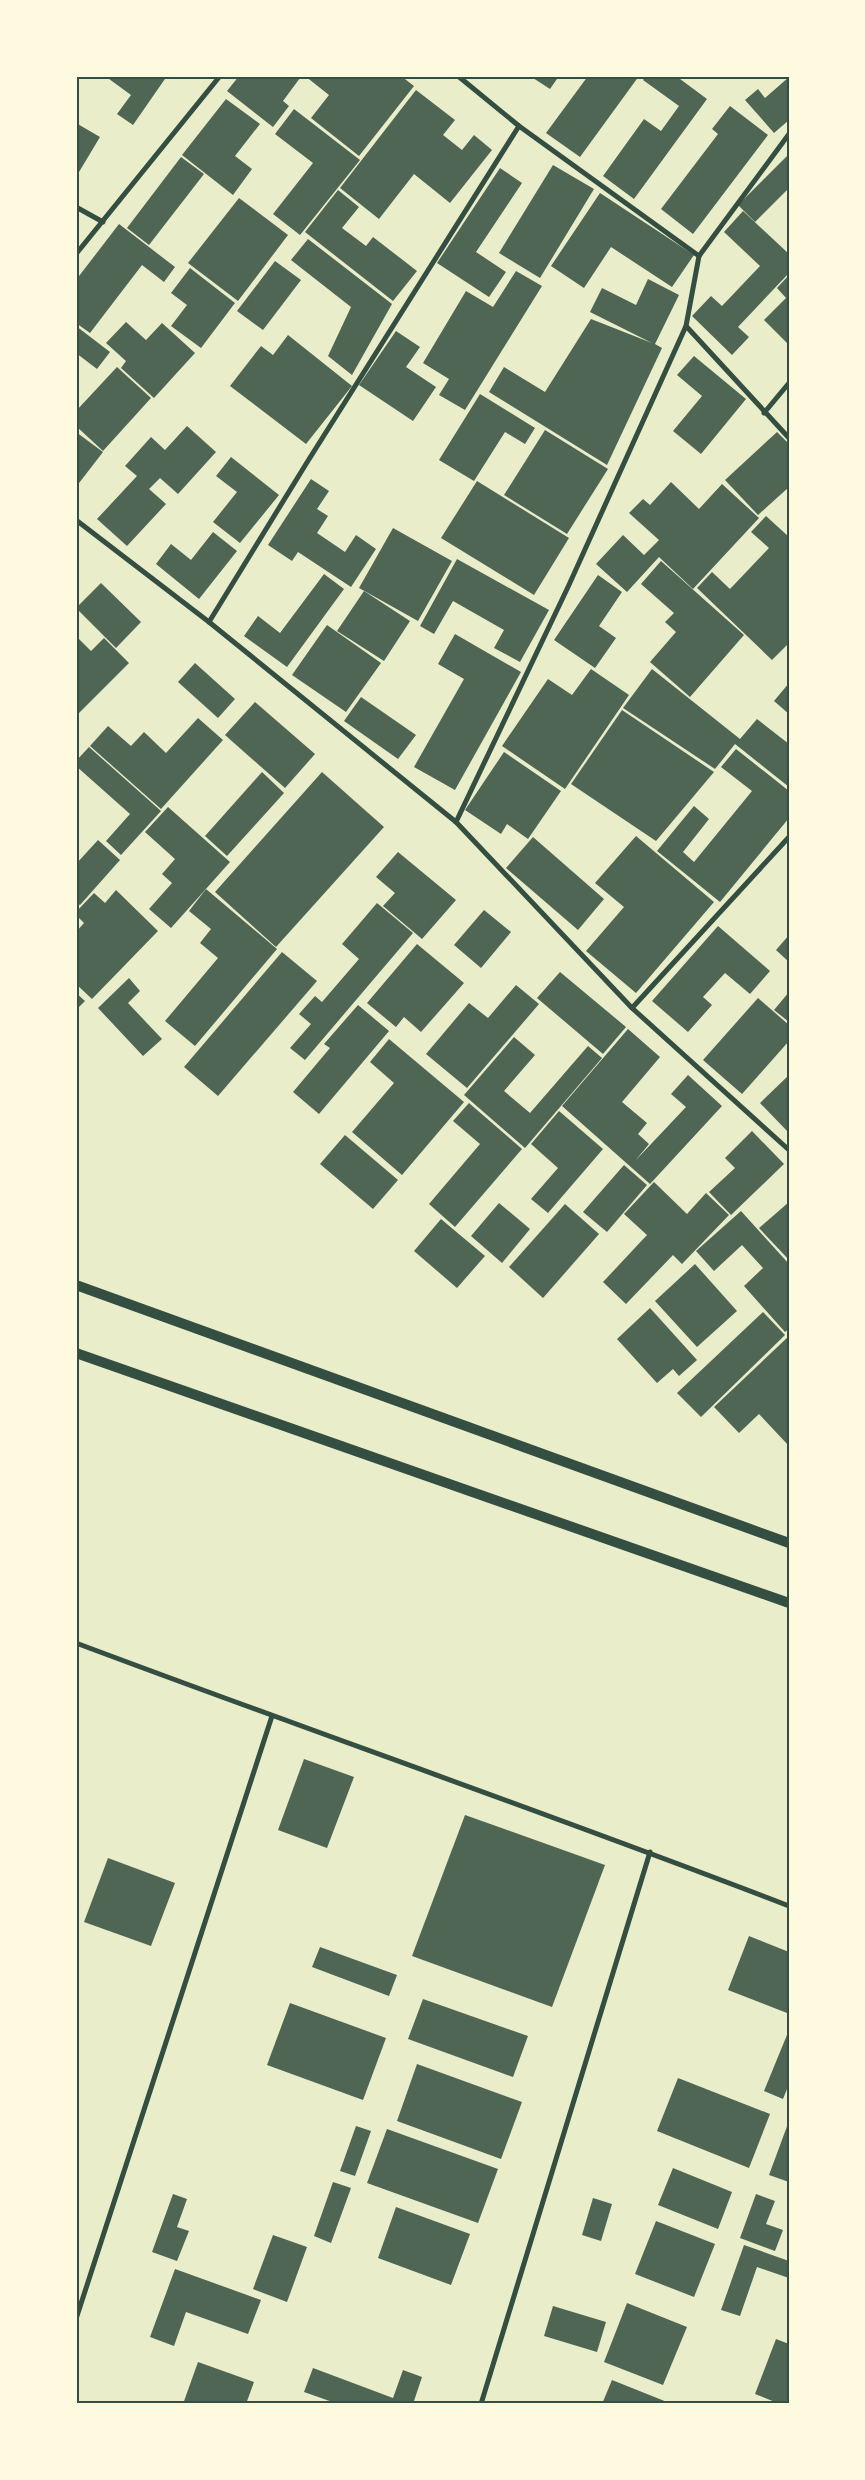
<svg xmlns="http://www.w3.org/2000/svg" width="865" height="2480" viewBox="0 0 865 2480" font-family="Karla,sans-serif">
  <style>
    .building { fill: #4f6655 }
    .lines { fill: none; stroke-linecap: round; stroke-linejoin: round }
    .minor { stroke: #344e41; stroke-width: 5 }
    .secondary { stroke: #344e41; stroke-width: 10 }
    .neatline { fill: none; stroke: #344e41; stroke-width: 2 }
  </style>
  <rect width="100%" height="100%" fill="#e9edc9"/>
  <g class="building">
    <polygon points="105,76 167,76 133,125 117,114 131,95"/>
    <polygon points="239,76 297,76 300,78 283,101 289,106 273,127 227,91"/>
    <polygon points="305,76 401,76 414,86 359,156 311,118 329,95"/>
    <polygon points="530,76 559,76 550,89"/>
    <polygon points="588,76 639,76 580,157 546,133"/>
    <polygon points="646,76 676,76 707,99 634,199 603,176 644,119 661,131 679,106 643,80"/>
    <polygon points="789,77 789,120 774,133 745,100 758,89 765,98"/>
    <polygon points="416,90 455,120 443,135 462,150 474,135 492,150 450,203 414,174 379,219 340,188"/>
    <polygon points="226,99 260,124 235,156 252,169 233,195 182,155"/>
    <polygon points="730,106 768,135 693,234 661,209 718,134 712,129"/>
    <polygon points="294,109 360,160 300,235 273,214 313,163 275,134"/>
    <polygon points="76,123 100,137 76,177"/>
    <polygon points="789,154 789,188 755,222 738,205"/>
    <polygon points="181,157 204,174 149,245 127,228"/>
    <polygon points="553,165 594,189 540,278 499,253"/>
    <polygon points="500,168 522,183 476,252 506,272 489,297 437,263"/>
    <polygon points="338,190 359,207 342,228 366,246 373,237 417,271 393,301 305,232"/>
    <polygon points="600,193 694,255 672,287 611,247 584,288 551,266"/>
    <polygon points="239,198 288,235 238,301 188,263"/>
    <polygon points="743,211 789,254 789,273 738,327 749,337 732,355 692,316 711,296 722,306 760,266 724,232"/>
    <polygon points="119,224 175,267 164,282 142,265 90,333 76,323 76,280"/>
    <polygon points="308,239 392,304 352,375 328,356 351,307 291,260"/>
    <polygon points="275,261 301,280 263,330 237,311"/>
    <polygon points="190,268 235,303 201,348 171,326 187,305 171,293"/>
    <polygon points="516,271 542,286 465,410 439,395 449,379 423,363 466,291 493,307"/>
    <polygon points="789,275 789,345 764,320 786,298 777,288"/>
    <polygon points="648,279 679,295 655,344 662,348 607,465 489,392 504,367 545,392 591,319 652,343 590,312 602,288 636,305"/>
    <polygon points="126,322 146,340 162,323 195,353 154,398 121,368 126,361 106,343"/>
    <polygon points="76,326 110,352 97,369 76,353"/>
    <polygon points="396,331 420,347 406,367 436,387 413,421 359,385"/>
    <polygon points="288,335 352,386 306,444 230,386 261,346 273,355"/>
    <polygon points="694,356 746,399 701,454 673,431 702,396 677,375"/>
    <polygon points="117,367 151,398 103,451 76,426 76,411"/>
    <polygon points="480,394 535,428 525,444 505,432 474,481 439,460"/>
    <polygon points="187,426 216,452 178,494 160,478 149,489 166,504 127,546 97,519 137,476 125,466 151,437 165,450"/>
    <polygon points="545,430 608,469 567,534 504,495"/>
    <polygon points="76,432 103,452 76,487"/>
    <polygon points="777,432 789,444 789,487 758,515 725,480"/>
    <polygon points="231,457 279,495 240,543 213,522 237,492 216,476"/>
    <polygon points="311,479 329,491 317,509 328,516 317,533 345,552 356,535 376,549 351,587 298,552 292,561 268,545"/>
    <polygon points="477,481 569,538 534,595 441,538"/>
    <polygon points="671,482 699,509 722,484 759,518 693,589 659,557 627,592 596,564 623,535 644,555 659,540 629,513 643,499 650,505"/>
    <polygon points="766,516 789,537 789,643 772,660 697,588 712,572 730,589 769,548 751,532"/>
    <polygon points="393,528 452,561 418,621 359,588"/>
    <polygon points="213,532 237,551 199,599 156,564 171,544 191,560"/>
    <polygon points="457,559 549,610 520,662 494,648 504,630 453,601 434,634 420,626"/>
    <polygon points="661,561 744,635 690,697 650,662 676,632 665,622 674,613 641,584"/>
    <polygon points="324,574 344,589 287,667 244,636 258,616 280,633"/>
    <polygon points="598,575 622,592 599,626 616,638 595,668 554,640"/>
    <polygon points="101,583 141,622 116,648 76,608"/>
    <polygon points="364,591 410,621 384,661 337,631"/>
    <polygon points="327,625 381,663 346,712 292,675"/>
    <polygon points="455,634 521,672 455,790 414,767 464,679 438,664"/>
    <polygon points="76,636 91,651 104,638 129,663 76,716"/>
    <polygon points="195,663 235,699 218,718 178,682"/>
    <polygon points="591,669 629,695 565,789 502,746 548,679 572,695"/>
    <polygon points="652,669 740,739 757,719 789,744 789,787 735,744 715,769 623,708"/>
    <polygon points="789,683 789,714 774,701"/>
    <polygon points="361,697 416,735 398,759 344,721"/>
    <polygon points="255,702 315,754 285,788 225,735"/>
    <polygon points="622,710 714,772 656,841 571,784"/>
    <polygon points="198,718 223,740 161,809 90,746 108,726 131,746 144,732 166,753"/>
    <polygon points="89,747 161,811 121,855 106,841 130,814 76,766 76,761"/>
    <polygon points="736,749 789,791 789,818 720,902 657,851 694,806 709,819 683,852 694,862 752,791 721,767"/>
    <polygon points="504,752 561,791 528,839 507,824 501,834 465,810"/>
    <polygon points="262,772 284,793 227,856 205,836"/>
    <polygon points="322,772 384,827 276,947 215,892"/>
    <polygon points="168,807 230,862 171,928 149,909 172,883 162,874 175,859 145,832"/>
    <polygon points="636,836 714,902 636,993 586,951 624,907 595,883"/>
    <polygon points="533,837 604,899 578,930 506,868"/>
    <polygon points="98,840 120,860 80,905 76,903 76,864"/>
    <polygon points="398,852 456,900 422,939 383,906 395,893 376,877"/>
    <polygon points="206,889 277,949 195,1046 165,1021 218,958 200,943 211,929 189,911"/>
    <polygon points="116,890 158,931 92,999 76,984 76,932 84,923 76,915 76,912 94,893 105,903"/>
    <polygon points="377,903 413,933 305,1060 290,1048 311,1024 299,1014 315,996 322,1002 359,959 342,944"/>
    <polygon points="484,910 511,932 481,968 454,945"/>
    <polygon points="718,926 770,971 750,994 725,973 703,997 712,1005 688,1032 652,1001"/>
    <polygon points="789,935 789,962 776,950"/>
    <polygon points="417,944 464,983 421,1032 404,1017 396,1027 367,1003"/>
    <polygon points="282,952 317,981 218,1096 184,1067"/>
    <polygon points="560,972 626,1027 603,1054 537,998"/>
    <polygon points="129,978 140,991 128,1003 162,1039 143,1056 98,1008"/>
    <polygon points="516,985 539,1004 467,1088 426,1054 469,1003 488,1018"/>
    <polygon points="789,992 789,1022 774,1010"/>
    <polygon points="76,993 85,1001 76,1010"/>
    <polygon points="758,998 789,1025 789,1041 742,1094 703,1060"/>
    <polygon points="358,1005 389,1031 319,1114 293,1092 330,1048 324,1044"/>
    <polygon points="628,1029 660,1057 622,1102 647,1123 638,1134 649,1144 635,1161 686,1107 671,1094 688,1075 722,1106 650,1184 562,1106"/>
    <polygon points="514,1037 535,1055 504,1091 530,1113 588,1046 602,1058 525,1148 464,1095"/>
    <polygon points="389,1039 464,1102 402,1175 352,1132 394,1083 370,1062"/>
    <polygon points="789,1075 789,1133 760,1103"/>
    <polygon points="469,1103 522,1149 455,1227 429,1204 480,1144 453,1121"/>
    <polygon points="559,1111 603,1149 548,1213 531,1199 558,1168 531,1144"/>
    <polygon points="752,1131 784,1164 731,1215 709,1192 735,1168 725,1158"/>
    <polygon points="345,1135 398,1180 373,1209 320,1164"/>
    <polygon points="624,1165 647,1185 607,1232 583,1212"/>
    <polygon points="654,1182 687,1214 706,1193 729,1215 682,1264 673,1255 626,1304 603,1282 647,1235 624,1214"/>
    <polygon points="789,1202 789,1260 759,1228"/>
    <polygon points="499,1203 530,1229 502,1263 471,1236"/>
    <polygon points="565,1204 599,1234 543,1298 509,1267"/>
    <polygon points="741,1211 789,1264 789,1329 785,1332 744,1286 763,1268 742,1245 714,1271 696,1251"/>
    <polygon points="441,1219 485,1256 457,1288 414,1251"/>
    <polygon points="695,1264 737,1311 697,1347 655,1301"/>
    <polygon points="650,1308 697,1360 679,1376 673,1369 657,1383 617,1339"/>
    <polygon points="763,1312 785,1335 701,1417 677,1393"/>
    <polygon points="789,1336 789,1446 759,1414 739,1433 714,1407"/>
    <polygon points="304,1759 354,1777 327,1848 278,1830"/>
    <polygon points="465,1815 605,1865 552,2007 412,1956"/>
    <polygon points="108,1858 175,1883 151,1946 84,1922"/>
    <polygon points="749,1936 789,1952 789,2008 787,2013 728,1990"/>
    <polygon points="320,1947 397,1975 389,1996 312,1967"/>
    <polygon points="423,1999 528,2036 513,2077 408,2039"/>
    <polygon points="290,2003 386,2038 363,2100 267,2065"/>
    <polygon points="789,2030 789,2084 783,2099 764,2091"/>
    <polygon points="417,2064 522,2102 501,2159 397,2121"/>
    <polygon points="678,2078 770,2114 749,2168 657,2131"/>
    <polygon points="789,2121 789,2182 769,2175"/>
    <polygon points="356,2126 371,2131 355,2176 340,2171"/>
    <polygon points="387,2129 498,2169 478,2223 367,2183"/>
    <polygon points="673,2168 732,2192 718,2229 658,2205"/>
    <polygon points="333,2182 351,2188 331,2243 314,2236"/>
    <polygon points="173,2194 187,2199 177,2227 189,2231 177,2261 152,2252"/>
    <polygon points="756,2194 775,2201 766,2224 783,2230 775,2251 740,2238"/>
    <polygon points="593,2198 612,2204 601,2241 582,2235"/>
    <polygon points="396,2207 470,2234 451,2285 378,2258"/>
    <polygon points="656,2221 715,2244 694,2297 635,2274"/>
    <polygon points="273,2235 307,2247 287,2302 253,2289"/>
    <polygon points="744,2245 789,2261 789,2278 757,2267 740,2316 721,2310"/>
    <polygon points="175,2269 261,2300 248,2334 186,2312 174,2346 150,2337"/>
    <polygon points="627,2303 687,2327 663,2385 604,2362"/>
    <polygon points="553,2306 606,2322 597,2352 544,2336"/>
    <polygon points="776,2339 789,2344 789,2404 780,2404 755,2394"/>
    <polygon points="198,2362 254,2382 246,2404 183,2404"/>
    <polygon points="313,2368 393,2398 403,2370 422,2377 413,2404 338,2404 304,2392"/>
    <polygon points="612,2380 667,2402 666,2404 602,2404"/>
  </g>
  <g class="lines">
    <g class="minor">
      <polyline points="458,76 519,126 699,256"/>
      <polyline points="76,207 103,222"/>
      <polyline points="76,254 220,76"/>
      <polyline points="686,326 789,438"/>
      <polyline points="764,413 789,383"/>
      <polyline points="76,520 209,622 456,822 632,1008 789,1150"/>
      <polyline points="209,622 306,464 519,126"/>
      <polyline points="456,822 568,587 686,326 699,256 789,134"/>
      <polyline points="632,1008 789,837"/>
      <path d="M76,1643C313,1732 553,1815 789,1906"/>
      <polyline points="76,2319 272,1716"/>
      <polyline points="481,2404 650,1852"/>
    </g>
    <g class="secondary">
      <polyline points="76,1285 789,1543"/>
      <polyline points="76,1353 789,1603"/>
    </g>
  </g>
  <rect width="865" height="2480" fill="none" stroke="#fefae0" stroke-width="155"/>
  <rect x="78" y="78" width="710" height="2324" class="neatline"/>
</svg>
